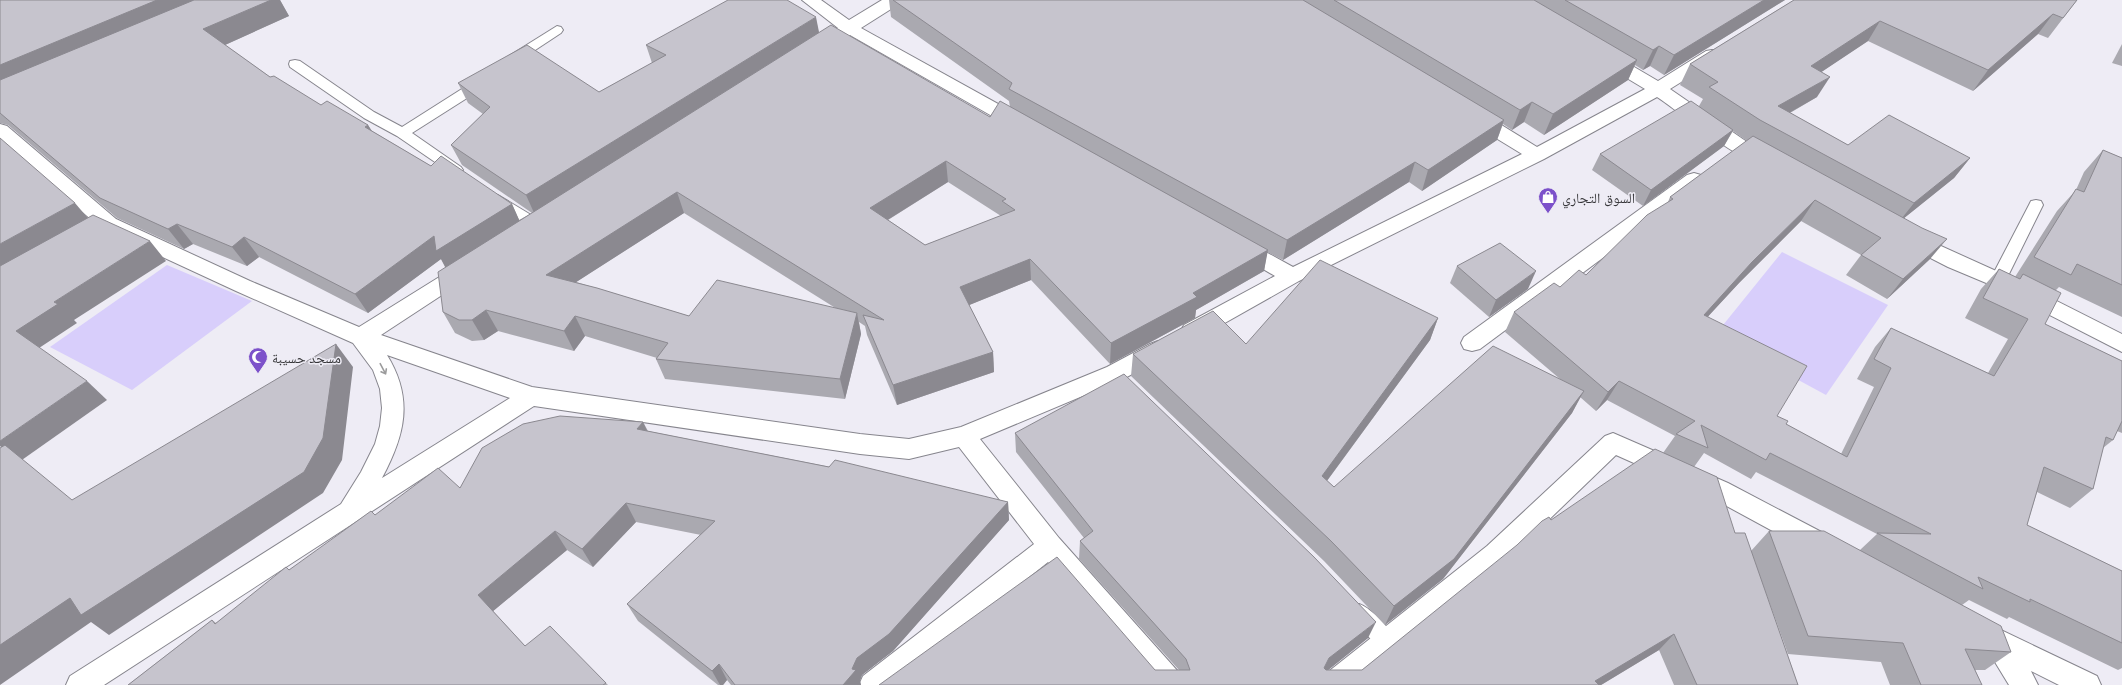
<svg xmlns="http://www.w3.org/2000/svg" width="2122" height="685" viewBox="0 0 2122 685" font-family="'Noto Sans','Noto Naskh Arabic',sans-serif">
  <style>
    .green { fill: #d8cefb }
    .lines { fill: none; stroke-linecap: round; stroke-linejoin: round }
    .lane-casing { stroke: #86858d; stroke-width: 2 }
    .street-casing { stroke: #86858d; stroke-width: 2 }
    .lane { fill: #fff; fill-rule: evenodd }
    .street { fill: #fff; fill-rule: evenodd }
    .wall { fill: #aaa9b0; fill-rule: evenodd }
    .shaded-wall { fill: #8b8990 }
    .building { fill: #c6c4cd; stroke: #8b8990; fill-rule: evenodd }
    .oneway { stroke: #9b9b9c }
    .labels { text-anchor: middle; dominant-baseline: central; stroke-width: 3; stroke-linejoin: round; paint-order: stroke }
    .poi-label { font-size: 14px; fill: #37373a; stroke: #eeecf5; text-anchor: start }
  </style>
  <rect width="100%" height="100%" fill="#eeecf5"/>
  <g class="green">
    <polygon points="1782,252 1888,305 1826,395 1715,335"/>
    <polygon points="167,265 252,301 132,390 50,347"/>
  </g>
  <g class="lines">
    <g class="lane-casing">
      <g id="lane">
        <polygon points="557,26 561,27 563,30 561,33 517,62 509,62 507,59 509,56"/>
        <polygon points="295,60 300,61 374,112 402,127 476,80 486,80 488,83 486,86 412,133 461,167 463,170 461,173 451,173 397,136 364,118 290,67 289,64 290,61"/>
        <polygon points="498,195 541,221 543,225 541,229 536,230 531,229 493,203 491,200 493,197"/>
        <polygon points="2036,200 2041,201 2043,205 2006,280 2003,284 1998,286 1993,284 1990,280 2029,205 2031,201"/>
        <path d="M1359,604C1373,609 1391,630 1397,643L1394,649L1387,652L1380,649L1352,619L1349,613L1352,607Z"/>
      </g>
    </g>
    <g class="street-casing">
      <g id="street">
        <path d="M802,0H821L849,20L882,0H901L899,4L861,28L1027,120L1029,124L1027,128L1020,130L1013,128L850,35C838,43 826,55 812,52L809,48L812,44L838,28Z"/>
        <path d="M1712,50L1718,51L1721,55L1718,59L1670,89L1747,142L1773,156L1776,160L1773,164C1770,165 1767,166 1764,166C1739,161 1681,113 1657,97L1544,159L1299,281L1200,337L1192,339L1184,337L1181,331L1184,325L1275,276L1232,251L1229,246L1232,241L1239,239L1246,241L1293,267L1522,154L1468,121L1466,117L1468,113L1475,111L1482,113L1537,147L1645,89L1600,62L1597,58L1600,54L1606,53L1612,54L1658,81L1706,51Z"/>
        <path d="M0,124L7,126L116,219L250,281L359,327L457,266L464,263L471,266L474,271L471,276L381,335L532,387L860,434L909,439L961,427L1107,367L1150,344L1158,341L1166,344L1169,350L1166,356L1123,379L980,439L1059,538L1182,676L1186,685H1154L1048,562L894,685H859L863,676L1034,544L959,447L909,459L860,454L534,406L104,685H66L70,676L341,504L361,472L375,444L380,426L382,408L380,389L373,370L353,343L236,291L102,229L0,140ZM387,355L510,398L382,478C405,435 414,399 387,355Z"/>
        <polygon points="1694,173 1701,175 1704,180 1701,185 1480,349 1472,351 1464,349 1461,343 1464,337 1687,175"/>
        <polygon points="1910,232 2005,275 2122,334 2122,352 1991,285 1948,267 1903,244 1900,239 1903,234"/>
        <polygon points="1613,433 1728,483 1831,537 1835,545 1831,553 1822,556 1813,553 1710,497 1616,455 1505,562 1354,685 1319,685 1323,676 1487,546 1605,436"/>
        <polygon points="1982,621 2097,676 2101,685 2059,685 2031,671 2038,685 2009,685 1987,649 1973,642 1969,633 1973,624"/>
      </g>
    </g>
    <use href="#lane" class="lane"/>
    <use href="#street" class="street"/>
  </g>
  <g class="wall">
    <path d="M0,0H280L289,16L225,45L270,77L321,105L368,125L372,131L431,166L512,204L519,220L532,213L462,165L451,145L483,114L468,103L458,83L599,92L652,63L646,45L819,33L990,117L1010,107L1009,101L891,17L889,0H1785L1664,75L1650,66L1643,70L1635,65L1628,80L1544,135L1524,122L1512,130L1503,124L1497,140L1422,191L1409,182L1283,260L1267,252L1264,271L1196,310L1195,318L1110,364L1031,280L969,305L993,352L994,372L897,405L867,335L865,326L859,322L861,334L845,399L665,379L656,359L657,358L585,336L574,351L498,331L484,340L472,341L455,333L443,312L445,267L441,259L368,313L259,257L247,266L193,244L184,249L117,218L8,125L0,123ZM948,182L1001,216L925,245L888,220ZM684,213L837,309L689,316L576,282Z"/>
    <path d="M1794,0H2077L2048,38L2038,34L1973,91L1868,41L1821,72L1817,97L1790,113L1848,145L1970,158L1954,178L1904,218L1930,259L1887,299L1846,275L1861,255L1801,221L1739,283L1708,316L1777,416L1786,424L1841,454L1874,387L1857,379L1875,347L1891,328L1988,373L2008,339L1965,318L1981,289L1999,269L2015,277L2057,211L2076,190L2084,172L2103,150L2122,158V317L2059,287L2056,290L2045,324L2122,361V433L2117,431L2113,440L2103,448L2093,489L2070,508L2037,492L2027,525L2122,571V668L2118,670L2009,617L2007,619L1969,600L1962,605L2011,652L1985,670H1975L1982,685H1890L1881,662L1788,654L1762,582L1798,685H1674L1659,650L1601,685H879L1155,670H1179L1079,559L1080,541L1084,538L1016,452L1015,433L1368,638L1328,670H1362L1551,520L1663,453L1675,436L1607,400L1596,411L1580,397L1572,413L1443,579L1385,625L1324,561L1131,376L1133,354L1246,344L1438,318L1430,340L1327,481L1334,487L1560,379L1505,332L1514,312L1560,287L1586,275L1668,202L1670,197L1747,141L1733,131L1724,146L1643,206L1592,170L1600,154L1699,106L1703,99L1680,85L1690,64ZM1704,453L1751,479L1756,472L1877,534L1860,550L1769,531L1751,551L1735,533L1694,467Z"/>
    <polygon points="2122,44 2122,66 2112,63"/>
    <polygon points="1457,266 1528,289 1489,317 1450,283"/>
    <polygon points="643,422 648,431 1008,502 1009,520 893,651 862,675 860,681 861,685 731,685 727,680 723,685 718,685 638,621 627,604 701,535 636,522 593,567 567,550 493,611 525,646 606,683 608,685 128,685 212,620 216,623 289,570 375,515 460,488"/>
  </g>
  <g class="shaded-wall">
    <polygon points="157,0 195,0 0,91 0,65"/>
    <polygon points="271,0 280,0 289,16 216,49 203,29"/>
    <polygon points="1764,0 1785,0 1664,75 1674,55"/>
    <polygon points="2053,14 2038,34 1973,91 1988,70"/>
    <polygon points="816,17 820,37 535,215 526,195"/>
    <polygon points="1880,21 1868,41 1799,87 1811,66"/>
    <polygon points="1659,46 1650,66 1643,70 1653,50"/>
    <polygon points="1637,60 1628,80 1544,135 1553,114"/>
    <polygon points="1830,77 1817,97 1768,125 1778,106"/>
    <polygon points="1532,102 1524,122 1512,130 1520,110"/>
    <polygon points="1504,120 1497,140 1422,191 1428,170"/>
    <polygon points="368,125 380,145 365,127"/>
    <polygon points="1733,130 1724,146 1643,206 1651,190"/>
    <polygon points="1970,158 1954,178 1898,223 1914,203"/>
    <polygon points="946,161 948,182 873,229 870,208"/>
    <polygon points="1415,162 1409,182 1283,260 1287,240"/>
    <polygon points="677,192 684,213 556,295 546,275"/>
    <polygon points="1815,200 1801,221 1739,283 1691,335 1704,315 1752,262"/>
    <polygon points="75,203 92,223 0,274 0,244"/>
    <polygon points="512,204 521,224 447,270 441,259 368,313 355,294 434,236"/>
    <polygon points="177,224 193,244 184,249 168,229"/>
    <polygon points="244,237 259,257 247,266 232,247"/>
    <polygon points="1947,239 1930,259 1887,299 1903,279"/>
    <polygon points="150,241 166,261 74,320 77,323 36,350 16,331 54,302"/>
    <polygon points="1268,250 1264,271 1196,310 1195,318 1110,364 1111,343 1193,293"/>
    <polygon points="1030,259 1031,280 962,308 960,287"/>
    <polygon points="1536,271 1528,289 1489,317 1496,300"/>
    <polygon points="486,310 498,331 484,340 472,320"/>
    <polygon points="857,313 861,334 845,399 840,379"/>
    <polygon points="575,316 585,336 574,351 564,331"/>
    <polygon points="1438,318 1430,340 1315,497 1322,476"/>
    <polygon points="336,344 353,367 342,460 323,493 109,635 91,622 0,685 0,645"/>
    <polygon points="993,352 994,372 897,405 893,385"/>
    <polygon points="87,381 107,400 19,462 0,446 0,441"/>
    <polygon points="1619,381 1607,400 1596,411 1608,392"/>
    <polygon points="1584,391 1572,413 1443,579 1385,625 1394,606"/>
    <polygon points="643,422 652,441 637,429"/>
    <polygon points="1008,502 1009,520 893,651 862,675 860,681 861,685 843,685 852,669 857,658"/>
    <polygon points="626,503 636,522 593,567 582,549"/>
    <polygon points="555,531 567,550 492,612 478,595"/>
    <polygon points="1376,622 1368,638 1322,675 1324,668 1329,658"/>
    <polygon points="1674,634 1659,650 1601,685 1592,685 1595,681"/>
    <polygon points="719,664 727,680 723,685 720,685 712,671"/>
  </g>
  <g class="building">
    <polygon points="0,0 157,0 0,65"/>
    <polygon points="194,0 271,0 203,29 270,77 274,76 321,105 327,101 368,125 365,127 431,166 441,156 512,204 436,251 434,236 355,294 244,237 232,247 177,224 168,229 100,198 0,113 0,80"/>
    <polygon points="728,0 787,0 816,17 526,195 451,145 490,107 458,83 527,45 599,92 666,55 646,45"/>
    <polygon points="893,0 1303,0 1504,120 1428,170 1415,162 1287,240 1009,89 1012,83"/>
    <polygon points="1334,0 1534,0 1637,60 1553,114 1532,102 1520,110"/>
    <polygon points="1565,0 1764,0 1674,55 1659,46 1653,50"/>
    <polygon points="1794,0 2077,0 2063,18 2053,14 1988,70 1880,21 1811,66 1830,77 1778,106 1848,145 1889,115 1970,158 1914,203 1760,120 1709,87 1718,82 1690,64"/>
    <path d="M831,25L990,117L1000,101L1268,250L1193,293L1197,297L1111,343L1030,259L960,287L993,352L893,385L863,315L884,320L677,192L546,275L597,288L689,316L717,280L857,313L840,379L656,359L668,343L575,316L564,331L486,310L472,320H459L443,312L438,272ZM946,161L1006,199L1002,201L1015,210L925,245L870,208Z"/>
    <polygon points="1691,101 1733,130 1651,190 1600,154"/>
    <polygon points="1753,136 1922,228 1947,239 1903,279 1861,255 1881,238 1815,200 1752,262 1704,315 1807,366 1777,416 1788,421 1786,424 1847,457 1891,368 1874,359 1891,328 1994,376 2028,319 1983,298 1999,269 2020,279 2023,274 2061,293 2045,324 2122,361 2122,421 2113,440 2106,437 2093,489 2044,467 2027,525 2122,571 2122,643 2030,599 2030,602 1978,577 1983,589 1877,533 1931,534 1770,453 1766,460 1701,425 1708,448 1676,434 1695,421 1619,381 1608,392 1514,312 1554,283 1560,287 1579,270 1586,275 1647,215 1673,199 1670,197"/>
    <polygon points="0,138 75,203 0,244"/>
    <polygon points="2103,150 2122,158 2122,285 2077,264 2071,275 2034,257 2076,189 2084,192"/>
    <polygon points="93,215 150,241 54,302 58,304 16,331 87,381 0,441 0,266"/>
    <polygon points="1500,243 1536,271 1496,300 1457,266"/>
    <polygon points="1320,260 1438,318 1322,476 1334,487 1493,346 1584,391 1454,559 1394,606 1331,541 1133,354 1213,311 1246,344"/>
    <polygon points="336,344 323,438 304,472 81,615 70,598 0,645 0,448 5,445 72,500"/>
    <polygon points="1124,374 1314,557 1376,622 1329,658 1324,668 1326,670 1362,670 1517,545 1542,521 1549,517 1551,520 1655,449 1717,477 1735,533 1745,533 1798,685 1697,685 1674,634 1595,681 1599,685 879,685 1057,557 1155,670 1190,670 1186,659 1080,541 1093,531 1015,433"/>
    <polygon points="560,416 643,422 637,429 829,467 835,460 1008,502 889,634 857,658 852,669 856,670 843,685 735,685 719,664 712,671 627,604 715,521 626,503 582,549 555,531 478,595 525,646 550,626 606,683 603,685 128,685 212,620 215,624 286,567 289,570 371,511 375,515 438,468 460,488 482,448 523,424"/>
    <polygon points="1769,531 1824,531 2001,626 2011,652 1965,649 1982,685 1921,685 1903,643 1808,636"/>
  </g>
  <defs><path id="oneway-shaft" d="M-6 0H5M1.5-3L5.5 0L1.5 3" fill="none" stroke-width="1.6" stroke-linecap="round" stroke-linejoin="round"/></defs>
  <use class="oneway" href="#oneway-shaft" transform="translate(383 369) rotate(62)"/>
  <defs>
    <g id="shop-pin" transform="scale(1)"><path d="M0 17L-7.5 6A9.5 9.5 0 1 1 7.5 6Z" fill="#7c51ca" stroke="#eeecf5"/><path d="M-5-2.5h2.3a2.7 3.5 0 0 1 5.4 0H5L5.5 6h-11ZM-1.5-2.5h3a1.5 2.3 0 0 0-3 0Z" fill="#fff"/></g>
    <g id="mosque-pin" transform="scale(1)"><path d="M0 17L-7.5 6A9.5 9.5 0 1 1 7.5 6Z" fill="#7c51ca" stroke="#eeecf5"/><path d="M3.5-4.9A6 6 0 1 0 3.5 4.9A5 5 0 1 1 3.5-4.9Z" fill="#fff"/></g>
  </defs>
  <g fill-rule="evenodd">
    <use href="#shop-pin" x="1548" y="197"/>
    <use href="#mosque-pin" x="258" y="357"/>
  </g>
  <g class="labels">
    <g class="poi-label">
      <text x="1562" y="197">السوق التجاري</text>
      <text x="272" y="357">مسجد حسيبة</text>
    </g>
  </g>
</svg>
